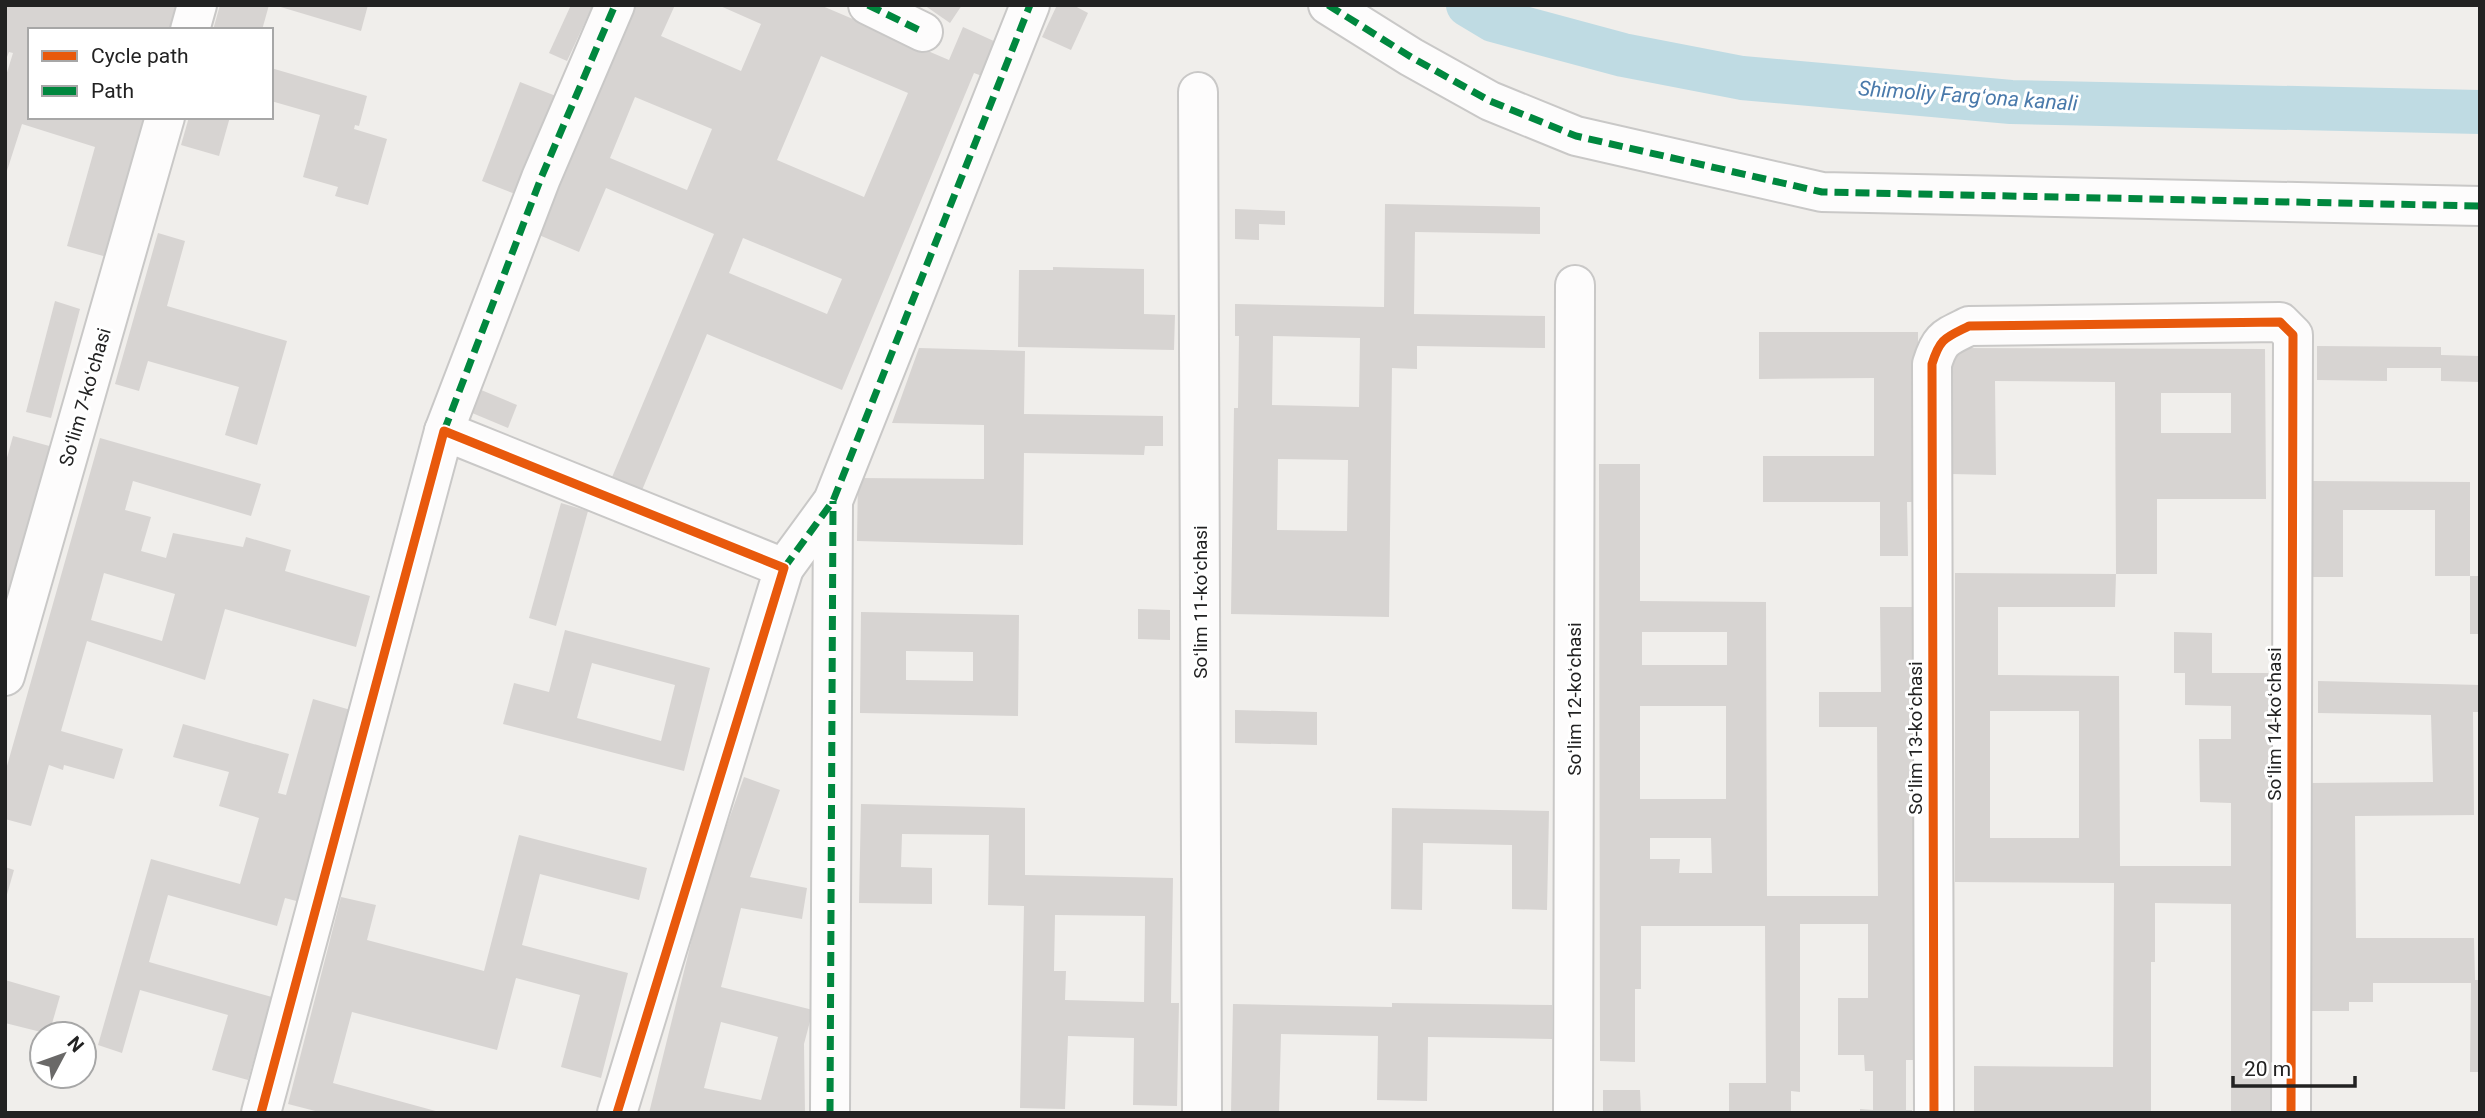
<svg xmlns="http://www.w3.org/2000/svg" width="2485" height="1118" viewBox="0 0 2485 1118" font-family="Roboto,sans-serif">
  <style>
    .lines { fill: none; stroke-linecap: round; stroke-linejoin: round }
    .canal { stroke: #bfdbe3; stroke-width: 44 }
    .building { fill: #d7d4d2; fill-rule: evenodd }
    .minor-casing { stroke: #c9c8c7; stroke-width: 42 }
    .minor { stroke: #fdfcfc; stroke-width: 38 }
    .quiet { stroke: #00873e; stroke-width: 7; stroke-dasharray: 14 7; stroke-linecap: butt }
    .cycleway-casing { stroke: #fff; stroke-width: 13 }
    .cycleway { stroke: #e8590c; stroke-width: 9 }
    .labels { text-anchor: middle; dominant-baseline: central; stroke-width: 6; stroke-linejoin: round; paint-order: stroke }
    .street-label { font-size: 19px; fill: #222; stroke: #fff }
    .water-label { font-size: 21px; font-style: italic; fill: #4a7aab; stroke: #fff }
  </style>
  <rect width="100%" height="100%" fill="#f0eeeb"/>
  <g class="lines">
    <polyline class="canal" points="1468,5 1493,20 1623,55 1742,78 2011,102 2480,112"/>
  </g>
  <g class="building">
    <polygon points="5,5 182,5 174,30 30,30 30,117 147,117 107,257 67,246 95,147 22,124 5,177 5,79 13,53 9,52 5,62"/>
    <polygon points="220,5 269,5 262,30 213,30"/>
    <polygon points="274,5 368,5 361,31"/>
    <polygon points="571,5 593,5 567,61 549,53"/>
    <path d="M627,5H675L661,36L741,71L761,24L718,5H820L949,60L963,27L996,42L982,76L974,73L842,390L707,334L640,495L610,482L714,234L606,188L579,252L532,232ZM821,56L908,93L864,197L777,160ZM635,97L712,129L687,190L610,158ZM743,238L842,279L827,314L729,273Z"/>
    <polygon points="924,5 962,5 950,23"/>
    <polygon points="1057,5 1073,5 1088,13 1071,50 1042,37"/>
    <polygon points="271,68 367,96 359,126 355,125 354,129 387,139 368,205 335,196 338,187 303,177 320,115 271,101"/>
    <polygon points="520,82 561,98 523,197 482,181"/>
    <polygon points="189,117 230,117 219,156 181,145"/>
    <path d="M1385,204L1540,207V234L1415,232L1414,314L1545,316V348L1417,346V369L1392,368L1389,617L1231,614L1234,408H1238L1239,336H1235V304L1384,307ZM1273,336L1360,338L1359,407L1272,405ZM1278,459L1348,460L1347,531L1277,530Z"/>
    <polygon points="1235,209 1285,211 1285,225 1259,224 1259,240 1235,239"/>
    <polygon points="158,233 185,241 167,306 287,341 257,445 225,435 239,387 148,361 139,391 115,384"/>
    <polygon points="1053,267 1144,269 1144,314 1175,315 1174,350 1018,347 1019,270 1053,270"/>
    <polygon points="55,301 80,309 51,418 26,412"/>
    <polygon points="1759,332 1918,332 1918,502 1907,502 1908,556 1880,556 1880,502 1763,502 1763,456 1874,456 1874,378 1759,379"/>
    <polygon points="2317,346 2441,347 2441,355 2480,356 2480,382 2441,381 2441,368 2387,368 2387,381 2317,380"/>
    <polygon points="919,348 1025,351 1024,414 1163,416 1163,446 1145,446 1144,455 1024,453 1023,545 857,541 858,478 984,479 984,425 892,423"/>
    <path d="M1951,348L2265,349L2266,499H2157V574H2116L2115,382L1995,381L1996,475L1952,474ZM2161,393H2231V433H2161Z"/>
    <polygon points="474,387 517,405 508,428 465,410"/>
    <polygon points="13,436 53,447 5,625 5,465"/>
    <path d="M100,438L261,484L251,516L133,481L125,510L151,517L141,551L166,558L173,533L243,547L246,537L291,550L285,571L370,596L356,647L225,609L205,680L87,641L61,731L123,749L114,779L64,765L63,770L49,765L31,826L5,819V773ZM104,573L175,594L162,641L91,620Z"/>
    <path d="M1599,464H1640V601L1766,602L1767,896H1878L1877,727H1819V692H1881L1880,607H1914L1923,1060H1906V1110H1912V1113H1860V1109L1873,1110V1071H1865L1864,1055H1838V998H1868V924H1800V1092L1791,1091V1113H1729V1083H1766L1765,926H1641V989H1635V1062L1600,1061ZM1642,632H1727V665H1642ZM1640,706H1726V799H1640ZM1650,838H1711L1712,873H1679L1680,859H1650Z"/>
    <polygon points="2313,481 2470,482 2470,576 2435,576 2435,510 2343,510 2343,577 2313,577"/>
    <polygon points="561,503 588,511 556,626 529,618"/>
    <path d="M1955,573L2116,574L2115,607H1998V675L2119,676L2120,866H2231V803L2200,802L2199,739H2231V706L2185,705V673H2174V632L2212,633V673H2273V1113H2231V904L2155,903V962H2151V1113H1974V1066L2113,1067L2114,883L1955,882ZM1990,711H2079V838H1990Z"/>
    <rect x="2470" y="576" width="10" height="58"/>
    <polygon points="1138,609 1170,610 1170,640 1138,639"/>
    <path d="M861,612L1019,615L1018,716L860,713ZM906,651L973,652V681L906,680Z"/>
    <path d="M565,630L710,668L684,771L503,724L514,683L549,692ZM592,663L675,685L661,741L577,718Z"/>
    <polygon points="2318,681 2480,685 2480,712 2473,712 2474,815 2355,816 2356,938 2474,938 2475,980 2480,980 2480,1072 2470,1072 2471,983 2373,983 2373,1002 2349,1002 2349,1011 2312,1011 2311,783 2433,782 2431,715 2318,713"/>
    <polygon points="313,699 354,711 300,902 285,898 277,926 168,895 149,962 272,997 248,1080 212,1070 228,1015 140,990 122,1053 98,1045 151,859 240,884 259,818 219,806 229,772 173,757 183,724 289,754 278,793 286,795"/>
    <polygon points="1235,710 1317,712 1317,745 1235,743"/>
    <path d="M744,777L780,790L750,877L807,888L802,919L741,908L721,987L813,1010L804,1044L805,1113H649L709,870H711ZM721,1022L778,1037L761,1100L704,1088Z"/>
    <path d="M861,804L1025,808V875L1173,878L1171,1003H1179L1177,1106L1133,1105L1134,1038L1068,1036L1065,1109L1020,1108L1024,906L988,905L989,835L902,834L901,867L932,868V904L859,903ZM1055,915L1145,916L1144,1002L1065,1000L1066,971H1054Z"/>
    <polygon points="1392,808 1549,811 1547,910 1512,909 1512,845 1423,843 1422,910 1391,909"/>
    <polygon points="519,835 647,868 639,900 540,874 522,945 628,973 601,1078 561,1067 580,995 516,978 497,1050 352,1012 333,1083 443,1113 323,1113 288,1104 341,897 376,905 367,940 484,971"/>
    <polygon points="5,867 14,870 6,898 5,897"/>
    <polygon points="5,980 60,996 49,1034 5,1023"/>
    <polygon points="1392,1003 1552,1005 1552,1039 1428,1037 1427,1101 1377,1100 1378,1036 1281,1034 1279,1113 1231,1113 1233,1004 1392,1007"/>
    <polygon points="1603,1090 1640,1090 1641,1113 1603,1113"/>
  </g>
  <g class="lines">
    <g class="minor-casing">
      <g id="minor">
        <polyline points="868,5 923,32"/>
        <polyline points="1328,5 1411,57 1490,101 1576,136 1822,192 2480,206"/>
        <polyline points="190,30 197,5"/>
        <polyline points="1198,92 1202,1113"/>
        <polyline points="444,431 541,178 615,5"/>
        <polyline points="784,568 833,501 1030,5"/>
        <polyline points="5,676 165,117"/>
        <polyline points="261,1113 444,431 784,568 617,1113"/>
        <polyline points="830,1113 833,501"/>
        <polyline points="1573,1113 1575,285"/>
        <path d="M1934,1113L1932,364C1940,338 1945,338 1969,326L2280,322L2293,335L2291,1113"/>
      </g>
    </g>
    <use href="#minor" class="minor"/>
    <g class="quiet">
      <polyline points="868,5 923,32"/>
      <polyline points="1328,5 1411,57 1490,101 1576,136 1822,192 2480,206"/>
      <polyline points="444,431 541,178 615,5"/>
      <polyline points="784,568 833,501 1030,5"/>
      <polyline points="830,1113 833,501"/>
    </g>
    <g class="cycleway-casing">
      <g id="cycleway">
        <polyline points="261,1113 444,431 784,568 617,1113"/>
        <path d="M1934,1113L1932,364C1940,338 1945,338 1969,326L2280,322L2293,335L2291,1113"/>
      </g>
    </g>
    <use href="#cycleway" class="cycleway"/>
  </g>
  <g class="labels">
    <g class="street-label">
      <text transform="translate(85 397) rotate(-74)">Soʻlim 7-koʻchasi</text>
      <text transform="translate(1200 602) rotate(-90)">Soʻlim 11-koʻchasi</text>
      <text transform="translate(1574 699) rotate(-90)">Soʻlim 12-koʻchasi</text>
      <text transform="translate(2274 724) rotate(-90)">Soʻlim 14-koʻchasi</text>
      <text transform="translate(1915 738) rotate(-90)">Soʻlim 13-koʻchasi</text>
    </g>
    <g class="water-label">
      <text transform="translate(1968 96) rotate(4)">Shimoliy Fargʻona kanali</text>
    </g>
  </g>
  <rect width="2485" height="1118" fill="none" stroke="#222222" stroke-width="14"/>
  <rect x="28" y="28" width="245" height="91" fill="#ffffff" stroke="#a7a7a7" stroke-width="2"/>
  <rect x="42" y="51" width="35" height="10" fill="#e8590c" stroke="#a7a7a7" stroke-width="2"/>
  <text x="91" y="63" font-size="21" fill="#222222">Cycle path</text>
  <rect x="42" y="86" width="35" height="10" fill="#00873e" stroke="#a7a7a7" stroke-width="2"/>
  <text x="91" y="98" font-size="21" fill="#222222">Path</text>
  <g transform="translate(63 1055) rotate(49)"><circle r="33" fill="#ffffff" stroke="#a7a7a7" stroke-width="2"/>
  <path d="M0-5L12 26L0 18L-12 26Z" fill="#6a6968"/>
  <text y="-10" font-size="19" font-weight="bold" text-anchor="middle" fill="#222222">N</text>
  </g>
  <path d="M2233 1076v10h122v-10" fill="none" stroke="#222222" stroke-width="3.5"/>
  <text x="2244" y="1076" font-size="21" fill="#222222" stroke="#ffffff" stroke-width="5" paint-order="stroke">20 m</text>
</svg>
